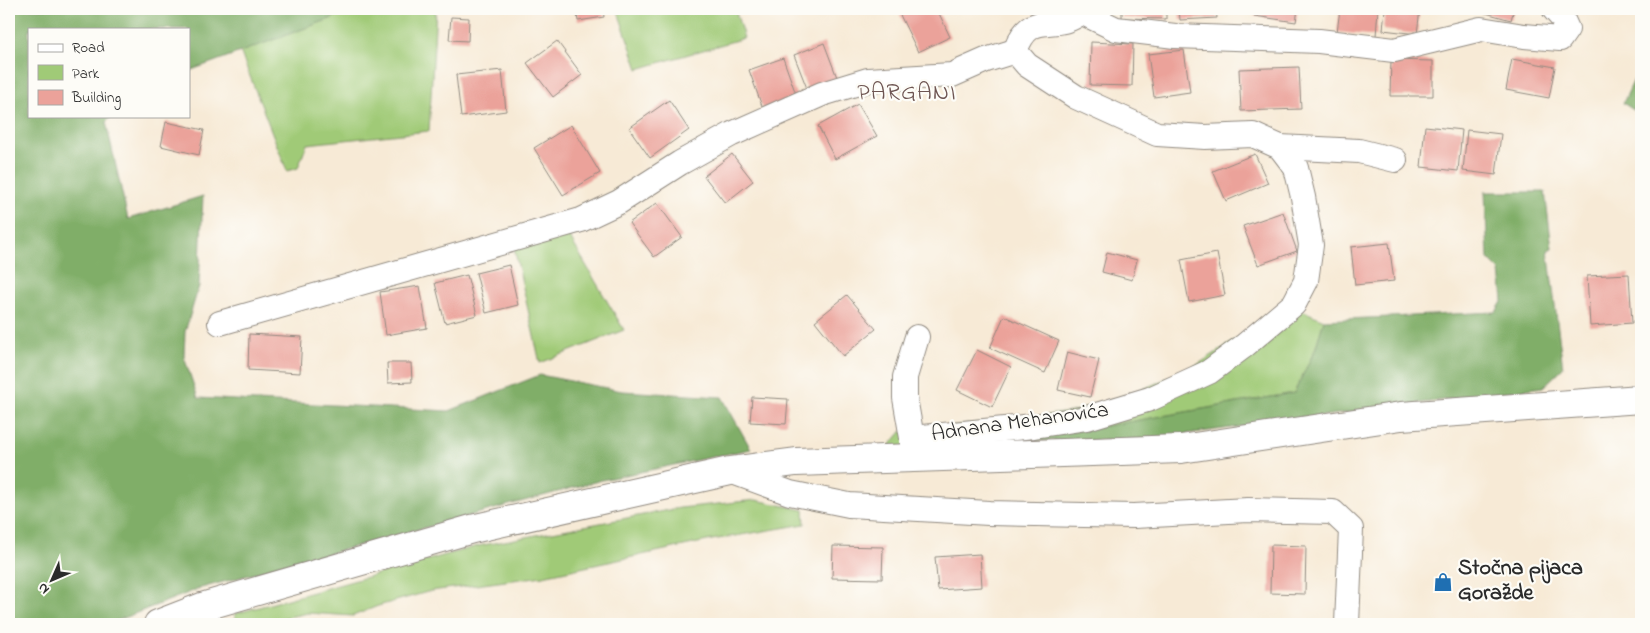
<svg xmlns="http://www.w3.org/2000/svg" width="1650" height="633" viewBox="0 0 1650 633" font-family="'Indie Flower',sans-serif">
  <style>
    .green { fill: #a0ca77; stroke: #667a51 }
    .forest { fill: #80ae68; stroke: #566c4a }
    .building { fill: #eba29a }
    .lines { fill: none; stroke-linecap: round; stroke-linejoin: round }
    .street-casing { stroke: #918a80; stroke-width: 26 }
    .secondary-casing { stroke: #918a80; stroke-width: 30 }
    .street { stroke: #fff; stroke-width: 24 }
    .secondary { stroke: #fff; stroke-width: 28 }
    .labels { text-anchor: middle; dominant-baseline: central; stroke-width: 4.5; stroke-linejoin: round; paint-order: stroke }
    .street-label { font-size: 22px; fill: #2b2b2b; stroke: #fdfcf7 }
    .poi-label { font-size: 22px; font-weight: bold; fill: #2b2b2b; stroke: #fdfcf7; text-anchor: start }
    .neighbourhood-label { font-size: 24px; letter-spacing: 1px; fill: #6e5552; stroke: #fdfcf7 }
  </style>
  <rect width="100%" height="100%" fill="#fdfcf7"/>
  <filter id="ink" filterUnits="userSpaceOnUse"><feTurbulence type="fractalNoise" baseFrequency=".02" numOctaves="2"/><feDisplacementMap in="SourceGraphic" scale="10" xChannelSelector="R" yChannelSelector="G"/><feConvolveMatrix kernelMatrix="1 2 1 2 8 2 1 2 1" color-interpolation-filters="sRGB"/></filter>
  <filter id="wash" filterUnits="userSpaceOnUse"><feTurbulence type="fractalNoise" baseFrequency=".0096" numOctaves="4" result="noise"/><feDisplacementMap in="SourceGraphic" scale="20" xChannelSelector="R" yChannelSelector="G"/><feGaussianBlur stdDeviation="1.12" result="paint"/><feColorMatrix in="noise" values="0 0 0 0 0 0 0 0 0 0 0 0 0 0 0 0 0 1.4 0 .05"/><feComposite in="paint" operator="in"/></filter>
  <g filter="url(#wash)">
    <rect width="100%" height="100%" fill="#f7ead6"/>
    <g class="green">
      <polygon points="350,9 436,9 429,131 307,144 298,168 287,171 240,51 330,19"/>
      <polygon points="617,9 735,9 744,38 638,69"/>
      <polygon points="559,219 624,330 540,363 511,234"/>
      <polygon points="1285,303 1324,320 1315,350 1294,393 1020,441 888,447 901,432 1071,412 1134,393 1197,365 1237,339"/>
      <polygon points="756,500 804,510 805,524 712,540 543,576 431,591 378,606 353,616 308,613 254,624 239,624 234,614 478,546 680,508"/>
    </g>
    <g class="forest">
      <polygon points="9,9 350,9 330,19 189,71 189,29 29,29 29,116 112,116 106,122 128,219 203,196 199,286 185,332 184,357 198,398 449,411 540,375 622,391 722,397 751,449 602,480 201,588 108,624 9,624"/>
      <polygon points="1641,65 1641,115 1623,103"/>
      <polygon points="1485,192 1545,192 1552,248 1548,250 1563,368 1543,387 1140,440 1020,441 1294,393 1315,350 1324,320 1496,312 1503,300 1500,271 1488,259"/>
    </g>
    <g id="blocks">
      <g class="building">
        <polygon points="576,9 603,9 604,17 578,21"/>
        <polygon points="758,9 805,9 805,10 758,13"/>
        <polygon points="913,9 937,9 950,37 918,52 900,15"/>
        <polygon points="1122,9 1166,9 1166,19 1122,18"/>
        <polygon points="1179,9 1216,9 1217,18 1180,20"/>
        <polygon points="1255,9 1298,9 1296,22 1254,16"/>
        <polygon points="1340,9 1378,9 1376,36 1337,32"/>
        <polygon points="1385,9 1420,9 1417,34 1383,30"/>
        <polygon points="1483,9 1514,9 1511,20 1482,12"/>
        <polygon points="451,17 469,18 468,41 449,40"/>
        <polygon points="557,41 582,75 553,97 527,63"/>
        <polygon points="1091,42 1133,44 1132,86 1090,85"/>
        <polygon points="824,43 838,80 808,91 794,55"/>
        <polygon points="1184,50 1190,92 1154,97 1148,54"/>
        <polygon points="783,58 797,97 763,109 749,70"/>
        <polygon points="1512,59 1555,67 1549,98 1506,90"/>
        <polygon points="1391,60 1433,61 1433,96 1390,96"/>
        <polygon points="1299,67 1301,109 1241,111 1239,69"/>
        <polygon points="502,70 506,111 461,117 456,75"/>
        <polygon points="669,100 689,130 650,158 629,128"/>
        <polygon points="858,104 877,136 835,159 818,126"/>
        <polygon points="166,122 204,130 199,155 161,146"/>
        <polygon points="571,125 600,173 563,195 534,148"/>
        <polygon points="1425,126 1462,130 1458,171 1421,167"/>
        <polygon points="1467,130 1501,134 1496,175 1463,171"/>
        <polygon points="732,154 753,181 725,203 704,176"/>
        <polygon points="1255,154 1268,183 1226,201 1213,171"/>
        <polygon points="657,203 682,237 654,257 629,223"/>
        <polygon points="1283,212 1297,251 1258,265 1243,226"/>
        <polygon points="1389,243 1394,281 1355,285 1351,247"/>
        <polygon points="1107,252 1137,260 1132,280 1102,272"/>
        <polygon points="1217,253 1225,295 1189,302 1181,260"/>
        <polygon points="509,265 518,305 486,313 476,273"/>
        <polygon points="1629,274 1632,323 1590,326 1587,276"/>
        <polygon points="467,275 477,315 445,323 435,283"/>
        <polygon points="420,286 427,328 386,335 380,292"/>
        <polygon points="847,295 876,329 843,356 815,321"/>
        <polygon points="1004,316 1059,341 1045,373 990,348"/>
        <polygon points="249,334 302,337 300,373 248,370"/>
        <polygon points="977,350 1011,367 992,407 957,390"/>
        <polygon points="1067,352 1099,360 1090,397 1058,390"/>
        <polygon points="387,363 411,363 412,382 388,383"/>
        <polygon points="752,397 788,399 786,424 750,422"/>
        <polygon points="1271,545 1306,546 1305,594 1270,593"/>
        <polygon points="833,546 883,547 882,579 832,578"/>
        <polygon points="980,554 982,587 938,590 935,557"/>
      </g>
    </g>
  </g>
  <g filter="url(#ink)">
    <use href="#blocks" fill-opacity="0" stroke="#918a80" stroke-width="1"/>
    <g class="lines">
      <g class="street-casing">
        <g id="street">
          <polyline points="1079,9 1081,12 1116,29 1175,36 1319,41 1394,50 1481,29 1524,36 1560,39 1567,29 1562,18 1554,9"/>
          <polyline points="1280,147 1359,151 1395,160"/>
          <polyline points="220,323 581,220 619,202 680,163 732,134 822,94 868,80 952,75 986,60 1015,51"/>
          <polyline points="912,438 905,398 905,377 917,337"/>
          <path d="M912,459V438L1034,426L1087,418L1150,399L1209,372L1244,346L1294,304L1306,281L1311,245L1303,197L1296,168L1280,147L1253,135L1205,137L1157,134L1076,97L1027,65L1015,51C1032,6 1054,35 1081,12"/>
          <polyline points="730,471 790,493 849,505 989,513 1134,516 1248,510 1333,512 1351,529 1347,624"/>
        </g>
      </g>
      <g class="secondary-casing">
        <polyline id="secondary" points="158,624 202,607 472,529 730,471 796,462 1181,449 1401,416 1641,399"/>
      </g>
      <use href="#street" class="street"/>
      <use href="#secondary" class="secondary"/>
    </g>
  </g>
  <defs>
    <g id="shop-bare" transform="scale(1.5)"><path d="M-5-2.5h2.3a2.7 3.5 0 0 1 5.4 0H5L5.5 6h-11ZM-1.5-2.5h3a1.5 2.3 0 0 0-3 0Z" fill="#1f6fb2" stroke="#fdfcf7" stroke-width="2.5" paint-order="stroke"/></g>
  </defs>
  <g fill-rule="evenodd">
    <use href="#shop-bare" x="1443" y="582"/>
  </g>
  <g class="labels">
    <g class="street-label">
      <text transform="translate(1020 423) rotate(-8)">Adnana Mehanovića</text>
    </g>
    <g class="poi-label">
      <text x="1458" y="569">Stočna pijaca<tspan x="1458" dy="25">Goražde</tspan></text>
    </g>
    <g class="neighbourhood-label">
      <text x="907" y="93">PARGANI</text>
    </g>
  </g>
  <rect width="1650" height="633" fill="none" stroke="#fdfcf7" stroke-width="30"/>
  <rect x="28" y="28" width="162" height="90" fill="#fdfcf7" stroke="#a9a8a5"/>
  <rect x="38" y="44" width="25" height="8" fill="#ffffff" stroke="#a9a8a5"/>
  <text x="72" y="52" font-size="15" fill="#2b2b2b">Road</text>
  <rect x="38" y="65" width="25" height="15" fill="#a0ca77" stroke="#a9a8a5"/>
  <text x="72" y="78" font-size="15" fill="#2b2b2b">Park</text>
  <rect x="38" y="90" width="25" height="15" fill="#eba29a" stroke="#a9a8a5"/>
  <text x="72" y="102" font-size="15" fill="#2b2b2b">Building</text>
  <g transform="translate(52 580) rotate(225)" stroke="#fdfcf7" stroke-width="4" paint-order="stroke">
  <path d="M0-4L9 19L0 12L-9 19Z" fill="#2b2b2b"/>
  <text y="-8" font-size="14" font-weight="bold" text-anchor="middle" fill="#2b2b2b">N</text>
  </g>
</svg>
